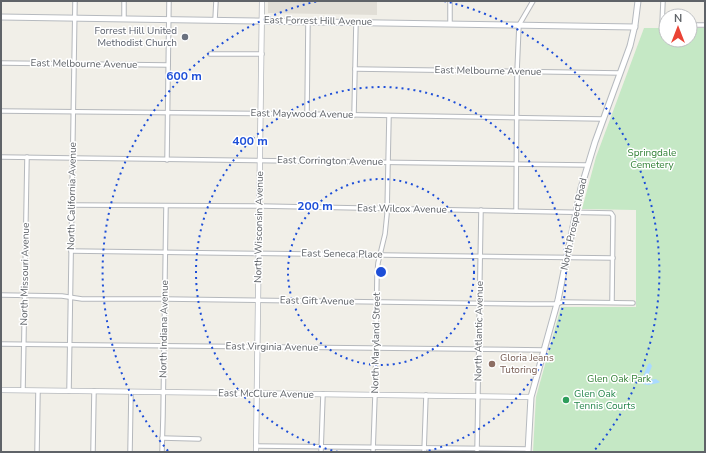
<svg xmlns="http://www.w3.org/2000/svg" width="706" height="453" viewBox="0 0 706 453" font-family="'Nunito Sans',sans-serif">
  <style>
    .education { fill: #e1ded6 }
    .green { fill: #c5e8c5 }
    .water { fill: #aadaff }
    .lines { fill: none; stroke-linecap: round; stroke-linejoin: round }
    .minor-casing { stroke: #b5b8bc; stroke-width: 5.5 }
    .tertiary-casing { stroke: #b5b8bc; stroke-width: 6 }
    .secondary-casing { stroke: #b6babf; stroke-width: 7 }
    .minor { stroke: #fff; stroke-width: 3.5 }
    .tertiary { stroke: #fff; stroke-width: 4.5 }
    .secondary { stroke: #fff; stroke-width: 5 }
    .ring { fill: none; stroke: #1d4ed8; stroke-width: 2; stroke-dasharray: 2 4 }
    .worship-dot { fill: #6b7280; stroke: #fff; stroke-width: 1.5 }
    .education-dot { fill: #8d6e63; stroke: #fff; stroke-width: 1.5 }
    .leisure-dot { fill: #2e9e5b; stroke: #fff; stroke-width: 1.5 }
    .labels { text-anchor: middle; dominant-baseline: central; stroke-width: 3; stroke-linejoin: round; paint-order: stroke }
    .street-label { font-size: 10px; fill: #5f6368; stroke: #fff }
    .worship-label { font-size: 10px; fill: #5b616d; stroke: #fff; text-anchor: end }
    .park-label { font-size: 10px; fill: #348238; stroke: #fff }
    .education-label { font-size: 10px; fill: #785e54; stroke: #fff; text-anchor: start }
    .leisure-label { font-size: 10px; fill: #27864d; stroke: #fff; text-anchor: start }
    .centre { fill: #1d4ed8; stroke: #fff; stroke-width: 2 }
    .ring-label { font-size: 12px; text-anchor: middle; font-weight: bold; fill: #1d4ed8; stroke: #fff; stroke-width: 3; stroke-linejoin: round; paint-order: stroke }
  </style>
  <rect width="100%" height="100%" fill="#f1efe8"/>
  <polygon class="education" points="268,1 377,1 377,15 268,13"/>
  <polygon class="green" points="644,28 666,28 666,40 690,40 690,28 705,28 705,452 533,452 536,397 561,307 636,307 636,210 582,209 596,157"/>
  <polygon class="water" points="650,363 652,366 647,378 648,380 649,380 656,379 660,382 658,383 648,385 643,384 642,379 648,364"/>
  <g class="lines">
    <g class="minor-casing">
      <g id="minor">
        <polyline points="663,1 662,25 666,25"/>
        <polyline points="124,19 124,1"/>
        <polyline points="215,20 216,1"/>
        <polyline points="450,24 450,1"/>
        <polyline points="690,25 705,25"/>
        <polyline points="210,54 262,54"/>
        <polyline points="1,63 168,65"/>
        <polyline points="355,69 620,73"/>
        <polyline points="1,111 307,114 603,119"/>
        <polyline points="307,114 308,21"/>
        <polyline points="354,115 356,22"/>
        <polyline points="1,157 587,165"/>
        <polyline points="167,160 169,1"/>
        <polyline points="72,205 260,206 611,213 613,216 612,302"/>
        <polyline points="516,211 517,72 519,25 533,1"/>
        <polyline points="71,251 613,258"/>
        <polyline points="1,295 62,296 82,299 165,299 530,304 557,304 562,302 633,303"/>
        <polyline points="1,344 544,350"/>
        <polyline points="23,390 27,157"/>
        <polyline points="69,391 75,1"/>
        <polyline points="162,438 199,439"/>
        <polyline points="256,446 528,449"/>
        <polyline points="37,452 38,391"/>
        <polyline points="93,452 94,391"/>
        <polyline points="130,452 131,392"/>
        <polyline points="162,452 163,416 166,206"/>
        <polyline points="321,452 323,394"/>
        <polyline points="373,452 375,395 377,274 378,263 385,234 387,214 389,116"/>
        <polyline points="424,452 426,395"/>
        <polyline points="477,452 481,210"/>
      </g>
    </g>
    <g class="tertiary-casing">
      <g id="tertiary">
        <polyline points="1,390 531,397"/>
        <polyline points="256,452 262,1"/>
      </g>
    </g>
    <g class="secondary-casing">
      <g id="secondary">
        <polyline points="1,17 635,27"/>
        <polyline points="528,452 531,397 558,300 581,188 595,142 630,46 635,25 638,1"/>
      </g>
    </g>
    <use href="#minor" class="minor"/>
    <use href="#tertiary" class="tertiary"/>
    <use href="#secondary" class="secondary"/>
  </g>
  <g class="ring">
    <circle cx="381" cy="272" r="93"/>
    <path d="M338 452A185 185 0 1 1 424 452"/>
    <path d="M168 451A278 278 0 0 1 318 1M444 1A278 278 0 0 1 594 451"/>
  </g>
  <circle class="worship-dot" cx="185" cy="37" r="4"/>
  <circle class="education-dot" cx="492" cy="364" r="4"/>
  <circle class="leisure-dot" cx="566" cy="400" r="4"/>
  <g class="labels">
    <g class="street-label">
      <text transform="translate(318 21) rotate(1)">East Forrest Hill Avenue</text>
      <text transform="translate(84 64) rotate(1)">East Melbourne Avenue</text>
      <text transform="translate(488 71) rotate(1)">East Melbourne Avenue</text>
      <text transform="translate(302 114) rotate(1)">East Maywood Avenue</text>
      <text transform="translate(330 161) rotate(1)">East Corrington Avenue</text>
      <text transform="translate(72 196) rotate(-89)">North California Avenue</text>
      <text transform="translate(402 209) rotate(1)">East Wilcox Avenue</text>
      <text transform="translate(574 224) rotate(-78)">North Prospect Road</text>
      <text transform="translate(259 227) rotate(-89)">North Wisconsin Avenue</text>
      <text transform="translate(342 254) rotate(1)">East Seneca Place</text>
      <text transform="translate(25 274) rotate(-89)">North Missouri Avenue</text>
      <text transform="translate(317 301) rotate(1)">East Gift Avenue</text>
      <text transform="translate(164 329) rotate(-89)">North Indiana Avenue</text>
      <text transform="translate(479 331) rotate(-89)">North Atlantic Avenue</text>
      <text transform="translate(376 343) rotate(-89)">North Maryland Street</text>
      <text transform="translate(272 347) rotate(1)">East Virginia Avenue</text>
      <text transform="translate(266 394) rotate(1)">East McClure Avenue</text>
    </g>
    <g class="worship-label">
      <text x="177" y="31">Forrest Hill United<tspan x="177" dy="12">Methodist Church</tspan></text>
    </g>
    <g class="park-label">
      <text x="652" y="153">Springdale<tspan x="652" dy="12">Cemetery</tspan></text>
      <text x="619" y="379">Glen Oak Park</text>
    </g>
    <g class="education-label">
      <text x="500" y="358">Gloria Jeans<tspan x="500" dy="12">Tutoring</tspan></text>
    </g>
    <g class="leisure-label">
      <text x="574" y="394">Glen Oak<tspan x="574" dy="12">Tennis Courts</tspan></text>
    </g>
  </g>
  <circle cx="381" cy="272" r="6" class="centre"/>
  <g class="ring-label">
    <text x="184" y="80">600 m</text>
    <text x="250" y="145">400 m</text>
    <text x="315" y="210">200 m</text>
  </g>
  <rect width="706" height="453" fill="none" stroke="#5f6368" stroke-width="4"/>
  <g transform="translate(678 28)"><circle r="19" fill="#ffffff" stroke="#bfc1c3"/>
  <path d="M0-3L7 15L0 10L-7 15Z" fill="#ea4335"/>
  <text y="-6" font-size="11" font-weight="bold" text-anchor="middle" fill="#5f6368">N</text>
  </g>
</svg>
